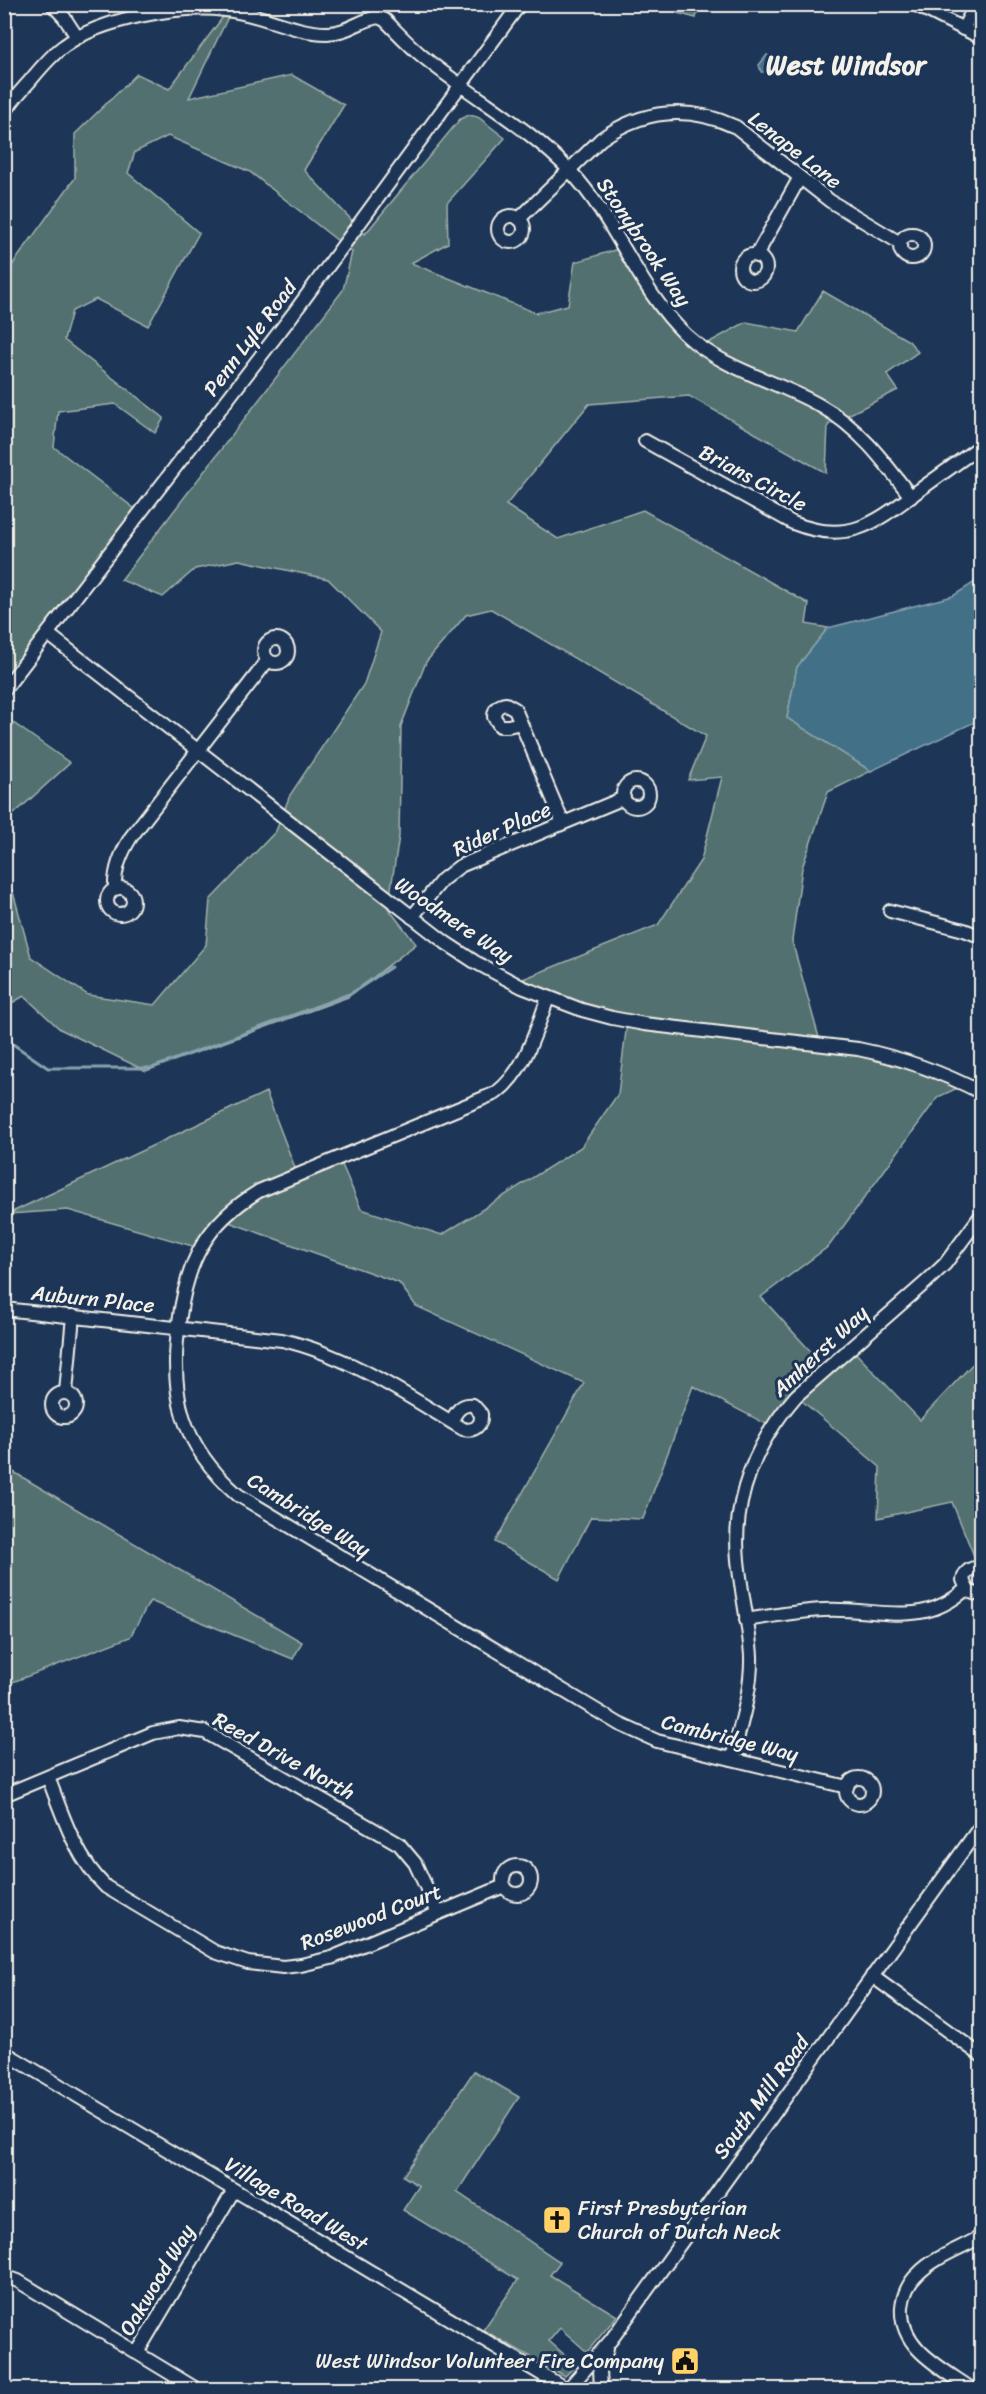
<svg xmlns="http://www.w3.org/2000/svg" width="986" height="2394" viewBox="0 0 986 2394" font-family="Sriracha,sans-serif">
  <style>
    .green { fill: #52706f; stroke: #a3b0ac; stroke-width: 1.5 }
    .water { fill: #426f87; stroke: #89a3ae; stroke-width: 1.5 }
    .lines { fill: none; stroke-linecap: round; stroke-linejoin: round }
    .stream { stroke: #89a3ae; stroke-width: 3 }
    .minor-casing { stroke: #f4f1e8; stroke-width: 16 }
    .minor { stroke: #1d3557; stroke-width: 12 }
    .labels { text-anchor: middle; dominant-baseline: central; stroke-width: 6; stroke-linejoin: round; paint-order: stroke }
    .street-label { font-size: 21px; fill: #f4f1e8; stroke: #1d3557 }
    .poi-label { font-size: 21px; fill: #f4f1e8; stroke: #1d3557; text-anchor: start }
    .district-label { font-size: 27px; font-weight: bold; fill: #f4f1e8; stroke: #1d3557 }
  </style>
  <rect width="100%" height="100%" fill="#1d3557"/>
  <filter id="ink" filterUnits="userSpaceOnUse"><feTurbulence type="fractalNoise" baseFrequency=".0167" numOctaves="2"/><feDisplacementMap in="SourceGraphic" scale="12" xChannelSelector="R" yChannelSelector="G"/><feConvolveMatrix kernelMatrix="1 2 1 2 8 2 1 2 1" color-interpolation-filters="sRGB"/></filter>
  <g filter="url(#ink)">
    <g class="green">
      <polygon points="232,5 252,5 245,13 231,11 189,98 292,75 344,105 304,170 365,234 460,119 469,115 478,117 505,138 447,203 448,243 411,263 536,313 568,305 575,262 625,247 661,307 699,348 746,322 798,332 823,291 909,341 918,352 887,374 898,390 828,425 826,473 689,396 589,404 506,505 558,539 643,510 809,604 806,624 828,628 797,667 787,718 871,771 828,792 802,868 792,941 821,1045 964,1085 938,1097 829,1246 761,1297 825,1367 849,1346 920,1420 981,1355 981,1559 974,1556 952,1502 878,1518 880,1467 795,1395 772,1427 693,1386 643,1519 591,1517 559,1579 495,1542 584,1383 416,1306 399,1283 223,1220 199,1248 68,1210 8,1214 266,1092 297,1173 340,1160 361,1209 442,1235 581,1147 618,1094 627,1023 513,983 658,925 701,860 722,777 688,780 706,736 491,609 466,615 426,662 401,726 399,836 388,908 416,944 348,997 146,1071 60,1029 24,996 5,1007 5,881 13,892 31,957 88,995 155,1005 206,945 210,900 276,831 290,795 364,684 381,632 328,579 239,560 195,569 163,597 121,580 343,290 352,252 250,172 168,136 135,152 128,173 199,233 148,326 96,299 72,311 64,340 164,418 155,433 115,404 58,411 54,447 135,509 5,695 5,275 75,178 75,134 137,74 169,89"/>
      <polygon points="679,5 698,10 696,18 677,13"/>
      <polygon points="5,717 70,763 5,822"/>
      <polygon points="5,1467 302,1642 293,1659 150,1601 130,1637 5,1685"/>
      <polygon points="474,2071 519,2097 457,2192 560,2262 550,2275 617,2316 587,2352 560,2328 549,2341 576,2365 565,2376 483,2330 518,2280 403,2210 419,2186 403,2176"/>
    </g>
    <g class="water">
      <polygon points="767,55 771,57 772,62 768,65 770,69 767,72 761,72 759,65"/>
      <polygon points="981,578 981,719 871,771 787,718 797,667 828,628 953,596"/>
    </g>
    <g class="lines">
      <polyline class="stream" points="4,1038 48,1068 152,1068 352,993 391,967"/>
      <g class="minor-casing">
        <g id="minor">
          <polyline points="52,4 64,17 77,37"/>
          <polyline points="914,4 982,38"/>
          <polyline points="963,29 976,4"/>
          <path d="M4,115C10,102 20,92 29,82C40,69 50,56 64,46C100,19 180,4 225,10C260,13 293,33 327,33C347,33 360,20 378,17L385,20C397,32 408,44 421,55C470,96 527,125 571,172C617,221 638,290 686,335C724,370 775,380 819,405C859,427 884,461 911,497"/>
          <circle cx="511" cy="229" r="13"/>
          <path d="M519,219L601,139C643,109 689,105 736,127L830,201L900,243"/>
          <circle cx="912" cy="246" r="12"/>
          <circle cx="753" cy="268" r="13"/>
          <polyline points="756,256 799,179"/>
          <path d="M645,441L793,523C849,545 875,523 918,491C939,476 960,461 982,445"/>
          <path d="M48,634L446,943L475,962L522,987L582,1010L612,1018L644,1024L858,1049C902,1058 942,1072 982,1093"/>
          <circle cx="276" cy="651" r="12"/>
          <polyline points="4,690 293,314 520,4"/>
          <path d="M521,723L508,726H500L494,717C494,709 498,705 506,704L515,709L563,823"/>
          <circle cx="636" cy="794" r="13"/>
          <circle cx="120" cy="901" r="13"/>
          <path d="M115,888C114,869 121,853 131,837L268,660"/>
          <polyline points="890,911 964,930 982,937"/>
          <polyline points="412,917 442,880 460,866 624,798"/>
          <path d="M548,998C535,1032 526,1070 496,1093L259,1191C205,1224 187,1261 179,1322C169,1395 181,1445 238,1495L619,1724L657,1741L847,1787"/>
          <path d="M4,1309L282,1340C348,1355 406,1395 463,1429C475,1432 482,1425 481,1414L473,1405C461,1403 456,1412 451,1422"/>
          <polyline points="66,1392 73,1316"/>
          <circle cx="64" cy="1405" r="12"/>
          <path d="M982,1569C972,1566 965,1570 963,1580L968,1591L976,1594L982,1593"/>
          <path d="M746,1620C772,1616 798,1611 824,1610C878,1607 920,1630 966,1589"/>
          <path d="M732,1759C740,1726 752,1690 751,1656C749,1624 741,1592 738,1560C732,1499 756,1442 796,1396L926,1282L945,1264L982,1214"/>
          <path d="M48,1777C63,1816 75,1857 106,1887L215,1952L248,1963L283,1967L301,1965L331,1958L504,1886"/>
          <circle cx="859" cy="1791" r="13"/>
          <polyline points="4,1795 153,1733 179,1728 205,1732 399,1844 415,1863 438,1913"/>
          <circle cx="517" cy="1880" r="14"/>
          <polyline points="872,1976 982,2056"/>
          <polyline points="4,2052 568,2390"/>
          <polyline points="4,2276 18,2281 198,2390"/>
          <polyline points="137,2353 234,2190"/>
          <polyline points="567,2390 611,2340 982,1824"/>
          <polyline points="601,2390 600,2369 607,2349"/>
          <path d="M973,2390C944,2369 899,2349 902,2307C903,2295 909,2282 918,2274C934,2257 962,2248 982,2236"/>
        </g>
      </g>
      <use href="#minor" class="minor"/>
    </g>
  </g>
  <defs>
    <g id="church-square" transform="scale(1.5)"><rect x="-9" y="-9" width="18" height="18" rx="4" fill="#ffd166" stroke="#1d3557"/><path d="M-1.2-6h2.4v3.5h3.3v2.4h-3.3V6h-2.4V-.1h-3.3v-2.4h3.3Z" fill="#111"/></g>
    <g id="civic-square" transform="scale(1.5)"><rect x="-9" y="-9" width="18" height="18" rx="4" fill="#ffd166" stroke="#1d3557"/><path d="M-.6-6.5H3V-4.5H.6V-3L4-1V1h2V6H-6V1h2V-1L-.6-3ZM-1.2 2.5V6h2.4V2.5Z" fill="#111"/></g>
  </defs>
  <g fill-rule="evenodd">
    <use href="#church-square" x="557" y="2220"/>
    <use href="#civic-square" x="685" y="2361"/>
  </g>
  <g class="labels">
    <g class="street-label">
      <text transform="translate(795 150) rotate(38)">Lenape Lane</text>
      <text transform="translate(644 242) rotate(56)">Stonybrook Way</text>
      <text transform="translate(250 338) rotate(-53)">Penn Lyle Road</text>
      <text transform="translate(753 478) rotate(28)">Brians Circle</text>
      <text transform="translate(502 829) rotate(-24)">Rider Place</text>
      <text transform="translate(454 920) rotate(34)">Woodmere Way</text>
      <text transform="translate(93 1299) rotate(6)">Auburn Place</text>
      <text transform="translate(820 1351) rotate(-43)">Amherst Way</text>
      <text transform="translate(309 1515) rotate(32)">Cambridge Way</text>
      <text transform="translate(730 1738) rotate(14)">Cambridge Way</text>
      <text transform="translate(284 1756) rotate(29)">Reed Drive North</text>
      <text transform="translate(371 1917) rotate(-21)">Rosewood Court</text>
      <text transform="translate(761 2097) rotate(-54)">South Mill Road</text>
      <text transform="translate(296 2204) rotate(31)">Village Road West</text>
      <text transform="translate(157 2280) rotate(-59)">Oakwood Way</text>
    </g>
    <g class="poi-label">
      <text x="578" y="2208">First Presbyterian<tspan x="578" dy="24">Church of Dutch Neck</tspan></text>
      <text x="664" y="2361" text-anchor="end">West Windsor Volunteer Fire Company</text>
    </g>
    <g class="district-label">
      <text x="846" y="65">West Windsor</text>
    </g>
  </g>
  <rect width="986" height="2394" fill="none" stroke="#1d3557" stroke-width="24"/>
  <rect x="12" y="12" width="962" height="2370" fill="none" stroke="#f4f1e8" stroke-width="2" filter="url(#ink)"/>
</svg>
